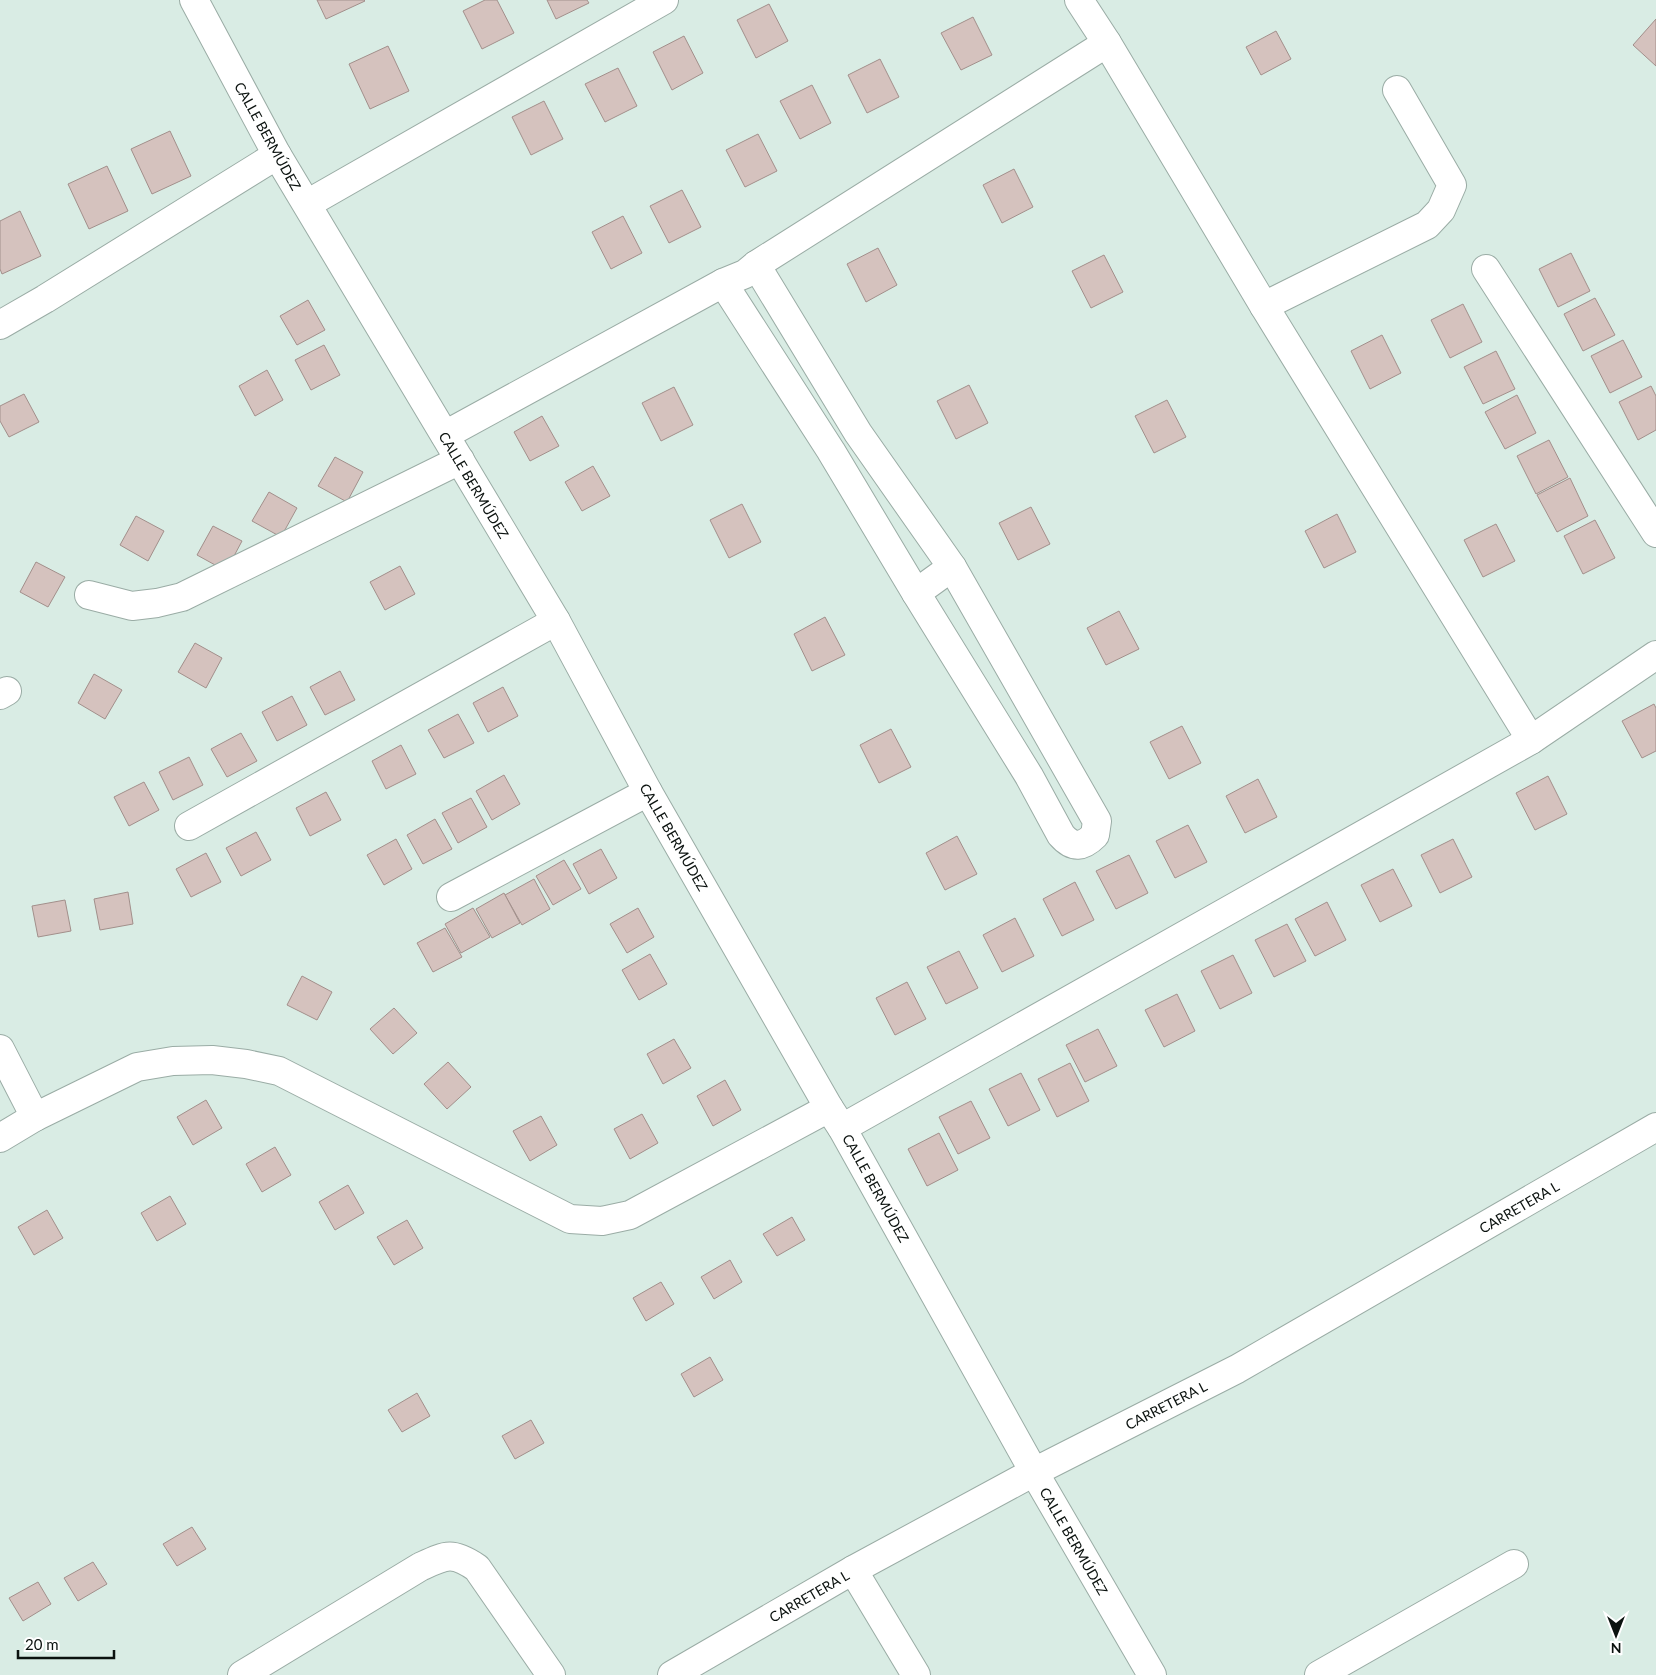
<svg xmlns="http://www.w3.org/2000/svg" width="1656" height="1675" viewBox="0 0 1656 1675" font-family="Lato,sans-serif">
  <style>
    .building { fill: #d5c2be; stroke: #a28f8b }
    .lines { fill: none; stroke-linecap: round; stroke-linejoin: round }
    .minor-casing { stroke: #9aaca5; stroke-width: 30 }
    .minor { stroke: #fff; stroke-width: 28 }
    .labels { text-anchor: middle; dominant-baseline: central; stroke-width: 4; stroke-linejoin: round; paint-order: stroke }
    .street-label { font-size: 14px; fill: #0b120f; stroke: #fff }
  </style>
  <rect width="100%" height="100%" fill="#d9ece4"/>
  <g class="building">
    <polygon points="317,0 364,0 365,1 326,19"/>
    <polygon points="485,0 497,0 514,33 482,49 463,11"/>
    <polygon points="547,0 587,0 589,3 556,19"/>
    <polygon points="769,4 788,41 756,58 737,20"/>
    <polygon points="973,17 992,55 961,70 941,33"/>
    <polygon points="1656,19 1656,66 1633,45"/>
    <polygon points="1276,31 1291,59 1261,75 1246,47"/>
    <polygon points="684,36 703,73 672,90 653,52"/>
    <polygon points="388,46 409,91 370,109 349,64"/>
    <polygon points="880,59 899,97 867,113 848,75"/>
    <polygon points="618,68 637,106 605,122 585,84"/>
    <polygon points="812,85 831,123 800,139 780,101"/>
    <polygon points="544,101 563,139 531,155 512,117"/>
    <polygon points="170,131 191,176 152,194 131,149"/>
    <polygon points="758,134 777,171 745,187 726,150"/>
    <polygon points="107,166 128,211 89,229 68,184"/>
    <polygon points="1014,169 1033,207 1002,223 983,185"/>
    <polygon points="682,190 701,227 669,243 650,206"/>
    <polygon points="20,211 41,256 2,274 0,269 0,221"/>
    <polygon points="623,216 642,253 611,269 592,232"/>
    <polygon points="878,248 897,285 866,302 847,264"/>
    <polygon points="1571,253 1590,291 1558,307 1539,269"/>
    <polygon points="1104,255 1123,292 1091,308 1072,271"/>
    <polygon points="1595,298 1615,335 1583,351 1564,314"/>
    <polygon points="308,300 325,330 297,345 280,316"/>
    <polygon points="1463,304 1482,342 1450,358 1431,320"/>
    <polygon points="1382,335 1401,373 1370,389 1351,351"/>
    <polygon points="1623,340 1642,377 1610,393 1591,356"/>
    <polygon points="324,345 340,375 311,390 295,360"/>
    <polygon points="1496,351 1515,389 1483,404 1464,367"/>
    <polygon points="267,370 283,400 255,416 239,386"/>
    <polygon points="969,385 988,423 956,439 937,401"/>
    <polygon points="1651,386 1656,396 1656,430 1638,440 1619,402"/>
    <polygon points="674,387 693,425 661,441 642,403"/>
    <polygon points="24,394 39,422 9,437 0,421 0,406"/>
    <polygon points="1517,395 1536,433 1505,449 1485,412"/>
    <polygon points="1167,400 1186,437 1154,453 1135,416"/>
    <polygon points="542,416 559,446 530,461 514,432"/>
    <polygon points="1549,440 1568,477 1536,494 1517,456"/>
    <polygon points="335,457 363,472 347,502 318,486"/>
    <polygon points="593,466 610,496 582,511 565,482"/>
    <polygon points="1570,478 1588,516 1557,532 1537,495"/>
    <polygon points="269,492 297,508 281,537 252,521"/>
    <polygon points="742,504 761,542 729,558 710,520"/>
    <polygon points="1031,507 1050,544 1018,560 999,523"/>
    <polygon points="1337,514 1356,552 1324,568 1305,531"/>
    <polygon points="136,516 164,531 148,561 120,545"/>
    <polygon points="1595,520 1615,558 1583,574 1564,536"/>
    <polygon points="1496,524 1515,561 1483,577 1464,540"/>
    <polygon points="213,526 242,541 226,571 197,555"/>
    <polygon points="36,562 65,577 48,607 20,592"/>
    <polygon points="400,566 415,594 385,610 370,582"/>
    <polygon points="1119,611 1139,649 1106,665 1087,628"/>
    <polygon points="825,617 845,655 812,671 794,634"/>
    <polygon points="195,643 222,658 206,688 178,672"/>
    <polygon points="340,671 355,700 325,715 310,687"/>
    <polygon points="94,674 122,690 105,719 78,703"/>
    <polygon points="503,687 518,716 488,732 473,703"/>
    <polygon points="292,696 307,725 277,741 262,712"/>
    <polygon points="1654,704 1656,708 1656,751 1642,758 1622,721"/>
    <polygon points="458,714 474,743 444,758 428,730"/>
    <polygon points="1182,726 1201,763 1169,779 1150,742"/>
    <polygon points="891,729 911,767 879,783 860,745"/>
    <polygon points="241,733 257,761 227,777 211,749"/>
    <polygon points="401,745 416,774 386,789 372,761"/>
    <polygon points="189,757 203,785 173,800 159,772"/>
    <polygon points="504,775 520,804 492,820 476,791"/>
    <polygon points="1548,776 1567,814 1535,830 1516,793"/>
    <polygon points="1258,779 1277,817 1245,833 1226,796"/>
    <polygon points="144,782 159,810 129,826 114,797"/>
    <polygon points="326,792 341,820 310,836 296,808"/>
    <polygon points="471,798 487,827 458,843 442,813"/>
    <polygon points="435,819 452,849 423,864 407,835"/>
    <polygon points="1188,825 1207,862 1175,878 1156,841"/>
    <polygon points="256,832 271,860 241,876 226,848"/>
    <polygon points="957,836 977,874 945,890 926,853"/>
    <polygon points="396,839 412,869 384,885 367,855"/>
    <polygon points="1453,839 1472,877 1440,893 1421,855"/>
    <polygon points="601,849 617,878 589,894 573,864"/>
    <polygon points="206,853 221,882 191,897 176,869"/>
    <polygon points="1129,855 1148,893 1116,909 1096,871"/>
    <polygon points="564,860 581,889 553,905 536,876"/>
    <polygon points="1393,869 1412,906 1380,922 1361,885"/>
    <polygon points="534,879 550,909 522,925 505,895"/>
    <polygon points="1075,882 1094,920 1062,936 1043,899"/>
    <polygon points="128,892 133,924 100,930 94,899"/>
    <polygon points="504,893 520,923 492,938 476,909"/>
    <polygon points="65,900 71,931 38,937 32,906"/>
    <polygon points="1327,902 1346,940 1315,956 1295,919"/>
    <polygon points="473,908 490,937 461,953 445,924"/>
    <polygon points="638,908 654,937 627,953 610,924"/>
    <polygon points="1015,918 1034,956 1002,972 983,935"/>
    <polygon points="1287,924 1306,961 1274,977 1255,940"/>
    <polygon points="445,928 462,957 433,972 417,943"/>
    <polygon points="959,951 978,988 946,1004 927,967"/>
    <polygon points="650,954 667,984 639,1000 622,970"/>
    <polygon points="1233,955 1252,993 1220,1009 1201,971"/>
    <polygon points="302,976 332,992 317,1020 287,1005"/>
    <polygon points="907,982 926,1019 895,1035 876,998"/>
    <polygon points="1177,994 1195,1031 1164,1047 1145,1010"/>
    <polygon points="394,1008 417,1033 393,1054 370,1029"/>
    <polygon points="1098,1029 1117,1066 1085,1082 1066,1045"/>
    <polygon points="674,1039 691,1068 663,1084 647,1054"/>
    <polygon points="448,1062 471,1087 447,1109 424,1084"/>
    <polygon points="1070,1063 1089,1101 1057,1117 1038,1079"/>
    <polygon points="1021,1073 1040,1110 1008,1126 989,1089"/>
    <polygon points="725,1080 741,1110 713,1126 697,1096"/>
    <polygon points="206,1100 222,1128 193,1145 177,1117"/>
    <polygon points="971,1101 990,1138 958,1154 939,1117"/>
    <polygon points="642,1114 658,1143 630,1159 614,1129"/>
    <polygon points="541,1116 557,1145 530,1161 513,1131"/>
    <polygon points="939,1133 958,1170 927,1186 908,1149"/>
    <polygon points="275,1147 291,1175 262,1192 246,1164"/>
    <polygon points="348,1185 364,1213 335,1230 319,1202"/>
    <polygon points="170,1196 186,1224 157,1241 141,1213"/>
    <polygon points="47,1210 63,1238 34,1255 18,1227"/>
    <polygon points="792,1217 805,1240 777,1256 763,1234"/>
    <polygon points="407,1220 423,1248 394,1265 377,1237"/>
    <polygon points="730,1260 742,1282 714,1299 701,1277"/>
    <polygon points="661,1282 674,1304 646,1321 633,1298"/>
    <polygon points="710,1357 723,1380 694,1397 681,1374"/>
    <polygon points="417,1393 430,1416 402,1432 388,1410"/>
    <polygon points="531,1420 544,1443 515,1459 502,1436"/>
    <polygon points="192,1527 206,1549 177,1566 163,1544"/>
    <polygon points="93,1562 107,1584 78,1601 64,1578"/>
    <polygon points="38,1582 51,1604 23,1621 9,1598"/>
  </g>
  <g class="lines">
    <g class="minor-casing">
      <g id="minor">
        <polyline points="194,0 277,155 556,621 648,792 829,1108 842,1128 1034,1472 1152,1675"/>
        <polyline points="1079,0 1107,43 1264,306 1531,740"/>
        <polyline points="307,204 664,0"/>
        <polyline points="1486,269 1656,533"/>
        <path d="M723,283L831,451L916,593L1029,776L1061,835C1073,849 1083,847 1095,835L1097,821L952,567L858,433L756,265"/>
        <polyline points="1264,306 1427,225 1441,210 1452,185 1397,90"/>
        <polyline points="0,325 45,299 277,155"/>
        <polyline points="445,435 723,283 745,274 756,265 1107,43"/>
        <polyline points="916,593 952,567"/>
        <polyline points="89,595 132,606 157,603 182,597 460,460"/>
        <polyline points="0,695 7,691"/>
        <polyline points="189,826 556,621"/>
        <polyline points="451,897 648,792"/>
        <polyline points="0,1049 35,1117"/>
        <polyline points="842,1128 1531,740 1656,655"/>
        <polyline points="0,1138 35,1117 137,1067 173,1061 212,1060 246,1064 279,1071 570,1219 602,1221 630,1215 829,1108"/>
        <polyline points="853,1570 916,1675"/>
        <path d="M242,1675L420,1567C446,1555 452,1551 477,1568L551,1675"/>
        <polyline points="672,1675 853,1570 1034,1472 1237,1369 1656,1127"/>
        <polyline points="1319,1675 1514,1564"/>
      </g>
    </g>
    <use href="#minor" class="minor"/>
  </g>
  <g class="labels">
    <g class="street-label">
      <text transform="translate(268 136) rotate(61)">CALLE BERMÚDEZ</text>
      <text transform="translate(474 485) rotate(59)">CALLE BERMÚDEZ</text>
      <text transform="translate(674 837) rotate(60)">CALLE BERMÚDEZ</text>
      <text transform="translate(876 1188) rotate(61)">CALLE BERMÚDEZ</text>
      <text transform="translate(1519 1207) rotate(-30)">CARRETERA L</text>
      <text transform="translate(1166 1405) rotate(-27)">CARRETERA L</text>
      <text transform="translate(1074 1541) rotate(60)">CALLE BERMÚDEZ</text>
      <text transform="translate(809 1596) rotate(-30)">CARRETERA L</text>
    </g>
  </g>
  <g transform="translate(1616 1635) rotate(180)" stroke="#ffffff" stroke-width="4" paint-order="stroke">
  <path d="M0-4L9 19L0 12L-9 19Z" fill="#0b120f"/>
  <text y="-8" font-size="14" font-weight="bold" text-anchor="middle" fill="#0b120f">N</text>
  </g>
  <path d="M18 1650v8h96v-8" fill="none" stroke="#0b120f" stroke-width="2.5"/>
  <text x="25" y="1650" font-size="15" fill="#0b120f" stroke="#ffffff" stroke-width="4" paint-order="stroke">20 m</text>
</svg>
